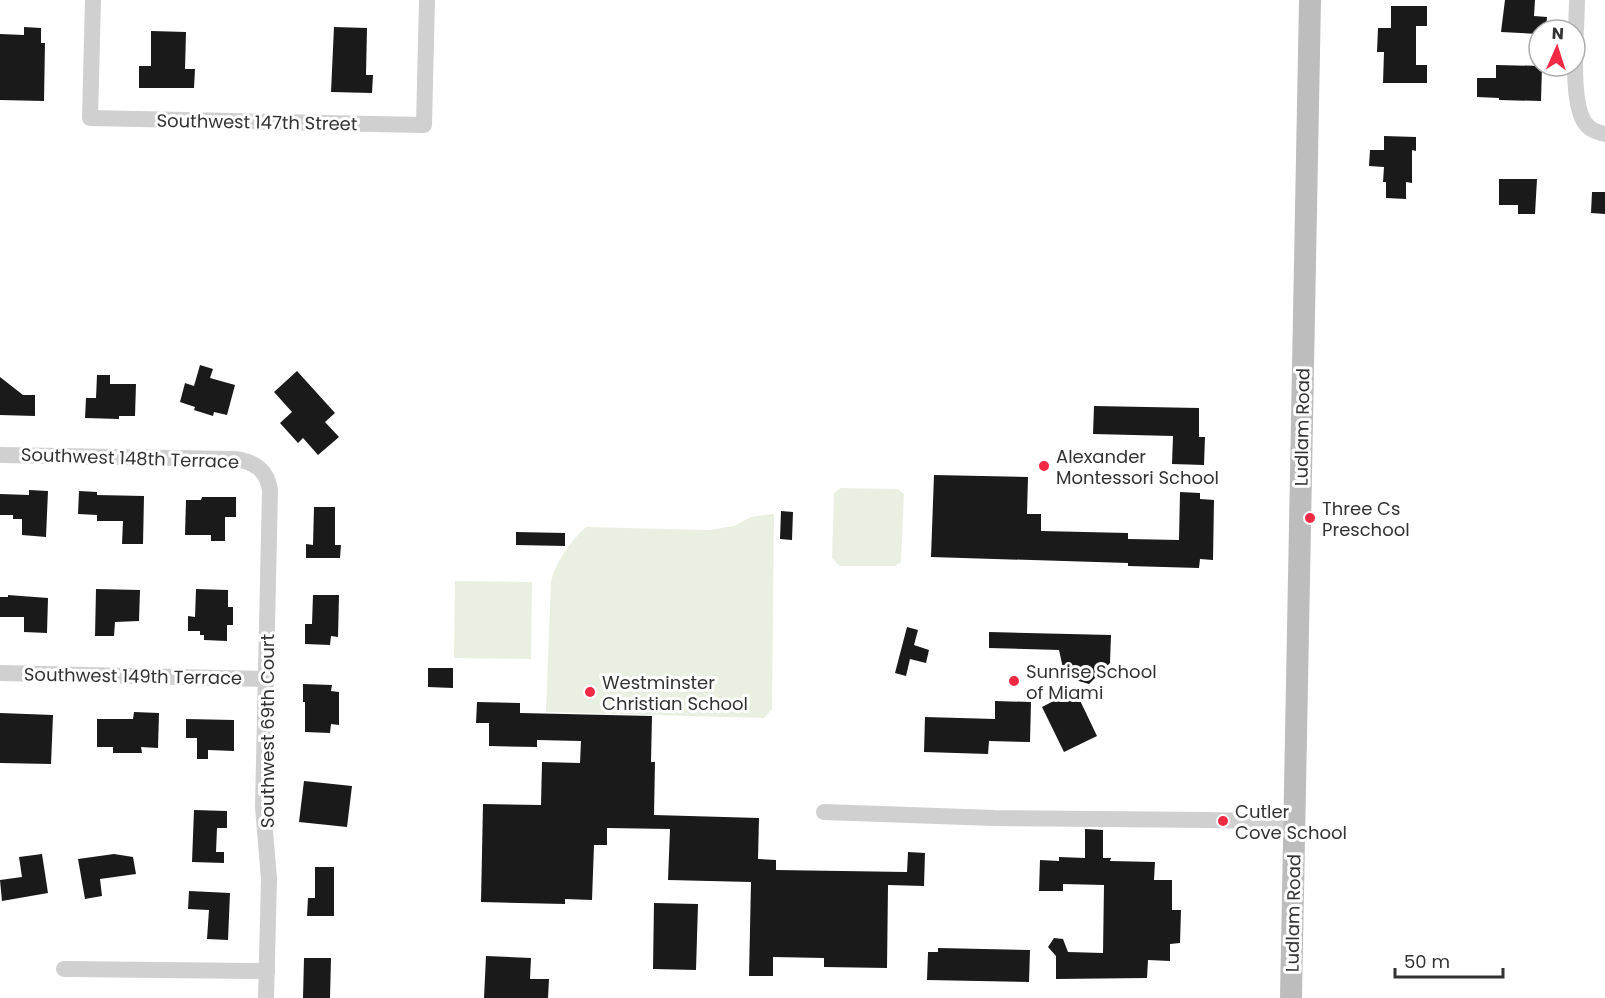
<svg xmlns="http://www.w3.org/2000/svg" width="1605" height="998" viewBox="0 0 1605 998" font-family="Poppins,sans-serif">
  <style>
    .green { fill: #eaf0e1 }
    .building { fill: #1a1a1a }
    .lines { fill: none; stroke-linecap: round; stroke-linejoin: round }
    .street { stroke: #d0d0d0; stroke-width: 16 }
    .secondary { stroke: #bdbdbd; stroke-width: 22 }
    .poi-dot { fill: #f42a44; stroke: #fff; stroke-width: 2 }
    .labels { text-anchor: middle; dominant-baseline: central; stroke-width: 6; stroke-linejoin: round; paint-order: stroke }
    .street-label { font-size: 18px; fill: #333; stroke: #fff }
    .poi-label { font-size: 18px; fill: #333; stroke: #fff; text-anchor: start }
  </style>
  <rect width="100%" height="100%" fill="#fff"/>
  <g class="green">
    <polygon points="840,488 898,489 904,494 901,562 895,566 840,566 832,558 834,493"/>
    <path d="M774,514L772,709L764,718L546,712L551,581C557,560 570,542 586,527L710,530L734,526L751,517Z"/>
    <polygon points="455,581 532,582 531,659 454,658"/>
  </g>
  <g class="building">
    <polygon points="1505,0 1535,0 1534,16 1547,17 1546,30 1539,30 1539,34 1501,32"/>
    <polygon points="1391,6 1427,6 1427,26 1416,26 1416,65 1427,65 1427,83 1383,83 1384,52 1377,52 1378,28 1391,28"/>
    <polygon points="24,27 41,28 41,43 45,43 44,101 0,100 0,34 24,35"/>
    <polygon points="334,27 367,28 366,75 373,75 372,93 331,92"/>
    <polygon points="151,31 186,32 185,69 195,69 194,88 139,88 139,66 151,66"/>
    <polygon points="1496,65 1542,66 1541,101 1499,100 1499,98 1477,97 1477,78 1496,78"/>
    <polygon points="1384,136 1416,137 1416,151 1412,150 1412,183 1406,182 1406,199 1386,198 1386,182 1383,182 1384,167 1369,166 1370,150 1384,150"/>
    <polygon points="1499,179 1537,179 1535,214 1518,214 1518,205 1499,205"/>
    <polygon points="1592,192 1605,192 1605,214 1591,213"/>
    <polygon points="200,365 213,369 210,378 235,385 227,415 214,412 213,416 194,410 195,407 180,402 185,383 194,386"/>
    <polygon points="297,371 335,413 325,422 339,437 318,455 303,438 298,443 280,423 292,412 274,392"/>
    <polygon points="97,375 110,375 110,384 136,384 135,416 119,416 119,419 85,418 86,398 96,398"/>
    <polygon points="0,377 23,395 35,395 35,416 0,415"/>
    <polygon points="1094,406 1199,408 1199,437 1205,437 1204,465 1172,464 1173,436 1093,434"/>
    <polygon points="934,475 1028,477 1027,514 1041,514 1041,531 1128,533 1128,539 1179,540 1180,492 1200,493 1200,499 1214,500 1213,560 1200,559 1199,568 1128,566 1128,563 931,557"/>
    <polygon points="29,490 48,491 46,537 22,535 22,519 13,519 13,515 0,515 0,494 29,495"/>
    <polygon points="79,491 97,492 97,495 144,496 143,544 122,544 123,521 97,521 97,515 78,514"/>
    <polygon points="202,497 236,497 236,517 225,517 225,541 211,541 211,535 185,535 186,500 201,500"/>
    <polygon points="314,507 335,507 335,545 341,545 340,558 306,558 306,544 313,545"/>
    <polygon points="781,511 793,512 792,540 780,539"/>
    <polygon points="516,532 565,533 565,546 516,545"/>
    <polygon points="96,589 140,590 139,621 115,622 114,636 95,636"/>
    <polygon points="196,589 228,590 228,607 233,607 233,625 227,625 227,641 204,640 204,635 200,635 200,631 188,631 188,616 195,617"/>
    <polygon points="8,595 48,598 47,633 24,632 24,617 0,617 0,597 8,597"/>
    <polygon points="313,595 339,595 338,637 331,636 330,645 305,644 305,624 312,624"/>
    <polygon points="907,627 918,630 914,645 929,650 926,663 910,659 906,676 895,673"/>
    <polygon points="989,632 1111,635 1110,663 1089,684 1065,677 1059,650 989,648"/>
    <polygon points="428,668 453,668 453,688 428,687"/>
    <polygon points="303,684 332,685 331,691 339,692 339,725 331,724 330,733 305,732 305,702 303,702"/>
    <polygon points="1075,690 1097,736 1064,752 1042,707"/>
    <polygon points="995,701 1031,702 1030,742 989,741 988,754 924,752 925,717 995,719"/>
    <polygon points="477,702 520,703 520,713 652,716 651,762 655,762 654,815 759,818 758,859 776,860 776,870 907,872 908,852 925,853 924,886 888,885 887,968 824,967 824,958 773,957 773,976 749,976 751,882 668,880 670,829 607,828 607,845 594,845 592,900 565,899 565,904 481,902 483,804 541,805 542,762 580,763 581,741 537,740 537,747 489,746 489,723 476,723"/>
    <polygon points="134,712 159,713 158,748 141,747 142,753 113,753 113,747 97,747 97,719 133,719"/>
    <polygon points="0,713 53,715 51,764 0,763"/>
    <polygon points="186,719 234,720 234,751 208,750 208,759 197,759 197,738 186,738"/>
    <polygon points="304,781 352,786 347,827 299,822"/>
    <polygon points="194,810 227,811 227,828 217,828 216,852 224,852 224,863 192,862"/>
    <polygon points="1085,829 1103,830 1103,858 1111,858 1110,861 1155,862 1154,880 1172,880 1172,910 1181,910 1180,943 1170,944 1170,961 1148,960 1147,978 1056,979 1056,956 1048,947 1054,938 1063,939 1068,952 1103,953 1104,885 1063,884 1063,891 1039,891 1040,860 1059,861 1059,857 1085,858"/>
    <polygon points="42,854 48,893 2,901 0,880 22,877 19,857"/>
    <polygon points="114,854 133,857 136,874 100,879 102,896 85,899 78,859"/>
    <polygon points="315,867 334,867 334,916 307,916 308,898 315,898"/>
    <polygon points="189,891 230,893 228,940 207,939 209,910 188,909"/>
    <polygon points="654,903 698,904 696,970 653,969"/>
    <polygon points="938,948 1030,950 1029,982 927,980 928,952 938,952"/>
    <polygon points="486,956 531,958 530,979 549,979 548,998 484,998"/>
    <polygon points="304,958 331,958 330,998 303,998"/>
  </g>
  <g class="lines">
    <g class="street">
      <polyline points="93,0 90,118 424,125 427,0"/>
      <path d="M1577,0C1577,29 1569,100 1585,123C1590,130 1597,132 1605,134"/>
      <path d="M0,455L234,459C254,461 267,470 270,490L263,807L269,879L266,998"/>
      <polyline points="0,673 266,679"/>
      <polyline points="824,812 994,818 1209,820 1295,822"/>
      <polyline points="64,969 267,971"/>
    </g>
    <polyline class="secondary" points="1291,998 1310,0"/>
  </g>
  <g class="poi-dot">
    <circle cx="1044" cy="466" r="6"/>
    <circle cx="1310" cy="518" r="6"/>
    <circle cx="1014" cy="681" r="6"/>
    <circle cx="590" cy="692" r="6"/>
    <circle cx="1223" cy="821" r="6"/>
  </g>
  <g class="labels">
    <g class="street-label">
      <text transform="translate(257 122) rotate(1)">Southwest 147th Street</text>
      <text transform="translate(1302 427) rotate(-89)">Ludlam Road</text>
      <text transform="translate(130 458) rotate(2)">Southwest 148th Terrace</text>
      <text transform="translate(133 676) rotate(1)">Southwest 149th Terrace</text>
      <text transform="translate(267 731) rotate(-90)">Southwest 69th Court</text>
      <text transform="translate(1293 913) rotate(-89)">Ludlam Road</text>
    </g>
    <g class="poi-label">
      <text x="1056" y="456">Alexander<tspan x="1056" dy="21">Montessori School</tspan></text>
      <text x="1322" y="508">Three Cs<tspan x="1322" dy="21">Preschool</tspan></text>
      <text x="1026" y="671">Sunrise School<tspan x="1026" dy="21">of Miami</tspan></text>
      <text x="602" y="682">Westminster<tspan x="602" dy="21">Christian School</tspan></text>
      <text x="1235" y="811">Cutler<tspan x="1235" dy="21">Cove School</tspan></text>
    </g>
  </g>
  <g transform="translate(1557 48) rotate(3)"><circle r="28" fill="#ffffff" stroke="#adadad" stroke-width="1.5"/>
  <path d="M0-4.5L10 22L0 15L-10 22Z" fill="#f42a44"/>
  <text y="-9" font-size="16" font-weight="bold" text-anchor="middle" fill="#333333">N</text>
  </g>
  <path d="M1395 968v9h108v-9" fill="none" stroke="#333333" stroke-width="3"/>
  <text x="1404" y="968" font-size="18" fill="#333333" stroke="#ffffff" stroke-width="4.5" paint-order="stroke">50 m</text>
</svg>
